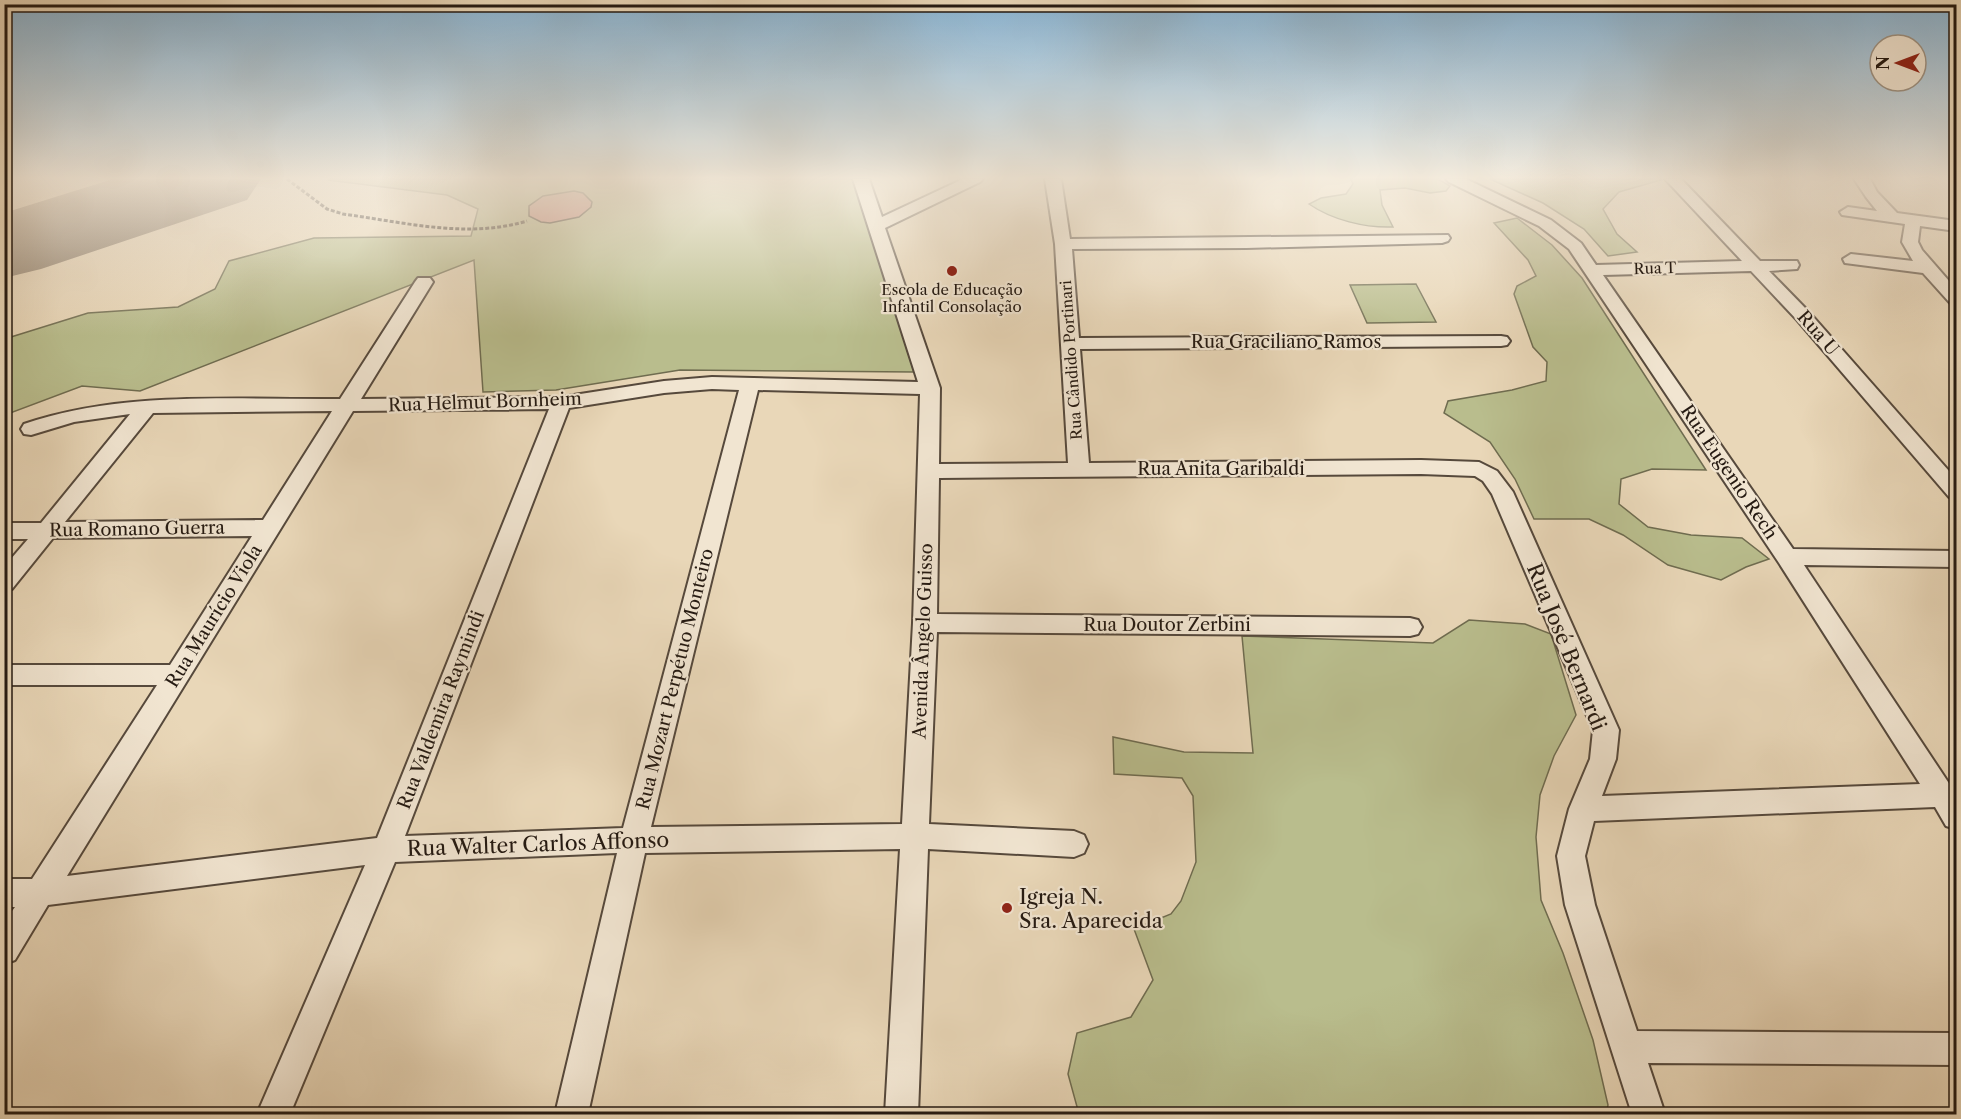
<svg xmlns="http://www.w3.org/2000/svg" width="1961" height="1119" viewBox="0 0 1961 1119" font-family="'Libre Caslon Text',serif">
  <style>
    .green { fill: #b9bd8d; stroke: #6f6c50; stroke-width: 1.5 }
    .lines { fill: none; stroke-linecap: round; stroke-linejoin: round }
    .taxiway { fill: #877865; fill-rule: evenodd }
    .runway { fill: #877865; fill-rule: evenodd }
    .building { fill: #d78983; stroke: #251a12; stroke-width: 1.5 }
    .minor-casing { stroke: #56493c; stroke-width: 4 }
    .path { stroke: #251a12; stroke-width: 3; stroke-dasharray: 4 2; stroke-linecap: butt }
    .minor { fill: #f1e5d1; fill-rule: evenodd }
    .poi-dot { fill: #8f2418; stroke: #f1e5d1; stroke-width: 2 }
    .labels { text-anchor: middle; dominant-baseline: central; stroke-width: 4.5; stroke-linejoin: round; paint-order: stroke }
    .far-street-label { font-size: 15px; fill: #251a12; stroke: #f1e5d1 }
    .far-poi-label { font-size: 15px; fill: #251a12; stroke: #f1e5d1 }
    .street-label { font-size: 18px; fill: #251a12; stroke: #f1e5d1 }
    .near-street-label { font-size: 21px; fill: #251a12; stroke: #f1e5d1 }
    .near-poi-label { font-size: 21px; fill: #251a12; stroke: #f1e5d1; text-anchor: start }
  </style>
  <rect width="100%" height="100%" fill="#e9d7b8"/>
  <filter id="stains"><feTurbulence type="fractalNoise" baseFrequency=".00333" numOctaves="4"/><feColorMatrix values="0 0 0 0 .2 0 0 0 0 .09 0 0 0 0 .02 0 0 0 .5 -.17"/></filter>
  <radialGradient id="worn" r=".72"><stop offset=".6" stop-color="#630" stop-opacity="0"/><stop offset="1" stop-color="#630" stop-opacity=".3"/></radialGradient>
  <g class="green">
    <polygon points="331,179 854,179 914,372 680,370 556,390 483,392 474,260 140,391 82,386 5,415 5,341 11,337 88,313 178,307 215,289 229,261 314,238 471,236 478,209 447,195 328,180"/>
    <path d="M1351,179H1438L1450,186L1446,191L1430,193L1405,188L1380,190L1382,205L1393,227C1365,228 1332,220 1309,204L1321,198L1346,194L1353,184Z"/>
    <polygon points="1490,179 1660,179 1661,180 1619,192 1603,209 1617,234 1637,252 1608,256 1584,229 1543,203"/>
    <polygon points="1517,218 1552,245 1582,278 1706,470 1652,469 1621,479 1619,504 1648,527 1691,535 1742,538 1769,559 1746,567 1721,580 1668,565 1623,535 1589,519 1534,519 1515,479 1490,442 1444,413 1448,401 1512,390 1546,381 1547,362 1533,347 1514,294 1517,286 1536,276 1528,260 1494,223"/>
    <polygon points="1416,284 1436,322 1367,323 1350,285"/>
    <polygon points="1469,620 1525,624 1551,634 1576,715 1554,756 1540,795 1536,837 1541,900 1563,953 1593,1040 1608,1105 1606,1114 1079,1114 1068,1074 1077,1033 1131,1017 1153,980 1134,929 1171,914 1181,901 1196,862 1193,796 1182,778 1114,774 1113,737 1184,752 1253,753 1242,636 1433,643"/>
  </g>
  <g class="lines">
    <path class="taxiway" d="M110,179H232L226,187C199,194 171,202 144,195C132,213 99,236 76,235C72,235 67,233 62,232L56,223L62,214L103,193L108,188Z"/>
    <polygon class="runway" points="113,179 261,179 247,200 41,269 4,278 4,213"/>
  </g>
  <polygon class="building" points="574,191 583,193 592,202 591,207 579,217 550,223 541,222 529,216 529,206 543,196"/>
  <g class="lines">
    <g class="minor-casing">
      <g id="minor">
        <path d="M853,179H869L882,217L963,179H983L980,182L885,228L940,388L939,464L1068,463L1055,244L1045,179H1061L1070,239L1448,235L1450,238L1448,241L1442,243L1246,248L1072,249L1079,338L1501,336L1507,337L1510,341L1507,345L1501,346L1080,349L1089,463L1421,460L1479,462L1497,471L1513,492L1619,730L1616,759L1602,796L1920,784L1779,563L1569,249L1539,226L1449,182L1446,179H1466L1551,220L1581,243L1596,265L1742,261L1665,179H1681L1760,261H1797L1799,265L1797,269L1769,271L1809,312L1956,479V499L1949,497L1797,320L1751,271L1603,275L1793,549L1956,551V567L1804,565L1956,794V829L1946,826L1935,807L1594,821L1585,856L1595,905L1637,1031L1956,1033V1065L1648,1063L1665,1114H1632L1565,905L1557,856L1569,809L1590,759L1593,730L1492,494L1483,481L1475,476L1421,474L939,478L937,614L1410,618L1418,620L1422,627L1418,634L1410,636L937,632L929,824L1074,831L1084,835L1088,844L1084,853L1074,857L928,849L918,1114H885L900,849L645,853L588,1114H555L617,853L395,862L290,1114H257L365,865L48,905L15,960L4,964V922L15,907H4V879H32L157,685H4V665H170L252,536L53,538L12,589L4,591V567L28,539H4V523H41L130,414L74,422L31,435L24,434L21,429L24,424C125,390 235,400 340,399L415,282L418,278H430L433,282L361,399L561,397L664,381L712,377L918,382ZM712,389L739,390L623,828L405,836L569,408L664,393ZM758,390L920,394L913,623L902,824L651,827ZM549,409L377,838L67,876L353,411ZM332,411L263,520L65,522L153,413Z"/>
        <polygon points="1854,179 1870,179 1877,192 1897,213 1956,221 1956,231 1920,226 1918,242 1922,250 1956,289 1956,304 1950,303 1923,273 1845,263 1843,259 1851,254 1913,261 1902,242 1905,224 1842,215 1840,212 1848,207 1877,211 1866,197"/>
      </g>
    </g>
    <path class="path" d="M287,179L327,209L343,214C403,222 467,239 527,221"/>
    <use href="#minor" class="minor"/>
  </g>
  <linearGradient id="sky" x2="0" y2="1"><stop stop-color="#89b5d5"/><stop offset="0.53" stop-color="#f5eddf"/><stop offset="1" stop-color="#f5eddf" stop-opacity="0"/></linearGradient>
  <rect width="1961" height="336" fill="url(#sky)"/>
  <g class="poi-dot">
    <circle cx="952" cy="271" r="6"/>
    <circle cx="1007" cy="908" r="6"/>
  </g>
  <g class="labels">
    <g class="far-street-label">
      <text transform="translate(1655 268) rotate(-2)">Rua T</text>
      <text transform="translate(1071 360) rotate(-94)">Rua Cândido Portinari</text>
    </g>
    <g class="far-poi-label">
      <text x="952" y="289">Escola de Educação<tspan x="952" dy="17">Infantil Consolação</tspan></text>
    </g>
    <g class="street-label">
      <text transform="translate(1818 333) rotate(49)">Rua U</text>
      <text x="1286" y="342">Rua Graciliano Ramos</text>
      <text transform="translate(485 402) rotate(-2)">Rua Helmut Bornheim</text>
      <text x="1221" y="469">Rua Anita Garibaldi</text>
      <text transform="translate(1729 472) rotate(56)">Rua Eugenio Rech</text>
      <text transform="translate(137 529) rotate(-1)">Rua Romano Guerra</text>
      <text transform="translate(214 616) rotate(-58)">Rua Maurício Viola</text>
      <text x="1167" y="625">Rua Doutor Zerbini</text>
      <text transform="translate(923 641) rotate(-88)">Avenida Ângelo Guisso</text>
      <text transform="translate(675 679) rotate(-76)">Rua Mozart Perpétuo Monteiro</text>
      <text transform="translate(441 710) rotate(-69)">Rua Valdemira Raymindi</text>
    </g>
    <g class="near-street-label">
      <text transform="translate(1567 647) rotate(68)">Rua José Bernardi</text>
      <text transform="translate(538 844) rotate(-2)">Rua Walter Carlos Affonso</text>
    </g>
    <g class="near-poi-label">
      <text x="1019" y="896">Igreja N.<tspan x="1019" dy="24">Sra. Aparecida</tspan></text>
    </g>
  </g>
  <rect width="1961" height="1119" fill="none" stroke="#e9d7b8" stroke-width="24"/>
  <rect x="6" y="6" width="1949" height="1107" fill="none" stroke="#251a12" stroke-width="3"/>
  <rect x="12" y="12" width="1937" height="1095" fill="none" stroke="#251a12" stroke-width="1.5"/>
  <g transform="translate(1898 63) rotate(270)"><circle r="28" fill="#f1e5d1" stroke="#9f9485" stroke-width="1.5"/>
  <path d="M0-4.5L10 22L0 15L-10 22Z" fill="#8f2418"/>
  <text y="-9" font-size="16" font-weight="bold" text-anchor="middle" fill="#251a12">N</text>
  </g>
  <rect width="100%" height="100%" filter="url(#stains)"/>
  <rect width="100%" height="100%" fill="url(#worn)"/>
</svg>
